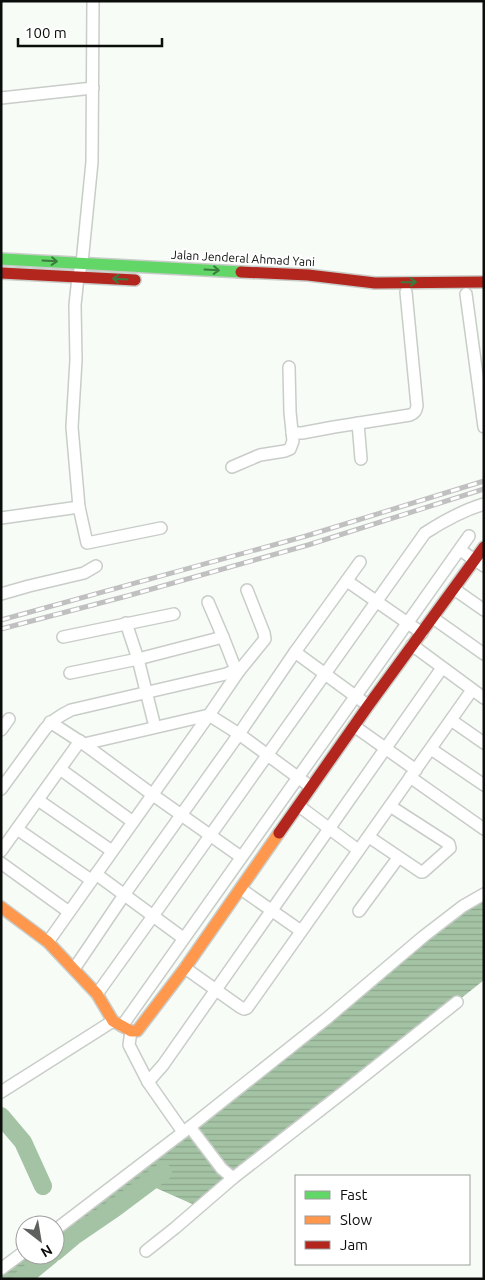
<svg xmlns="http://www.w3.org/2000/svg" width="485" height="1280" viewBox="0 0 485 1280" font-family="Ubuntu,sans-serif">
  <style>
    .water { fill: url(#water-rules) }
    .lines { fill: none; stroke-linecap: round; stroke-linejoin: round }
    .river { stroke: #a4c3a4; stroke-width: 18 }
    .street-casing { stroke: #c9cdc9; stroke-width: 14 }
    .fast-casing { stroke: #c9cdc9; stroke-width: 14 }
    .slow-casing { stroke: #c9cdc9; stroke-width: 14 }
    .jam-casing { stroke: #c9cdc9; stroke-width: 14 }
    .street { stroke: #fefffe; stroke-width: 11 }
    .fast { stroke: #63d668; stroke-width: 11 }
    .slow { stroke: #ff974d; stroke-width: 11 }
    .jam { stroke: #b3261e; stroke-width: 11 }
    .rail-casing { stroke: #c0c0c0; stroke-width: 5 }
    .rail { stroke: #fff; stroke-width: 3; stroke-dasharray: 9; stroke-linecap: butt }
    .oneway { stroke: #3b7c3e }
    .labels { text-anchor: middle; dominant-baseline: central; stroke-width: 4; stroke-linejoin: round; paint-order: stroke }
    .street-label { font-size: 12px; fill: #0a0d0a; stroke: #fff }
  </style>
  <defs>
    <pattern id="water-rules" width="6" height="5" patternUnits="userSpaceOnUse" patternTransform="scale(1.25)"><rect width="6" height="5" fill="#a4c3a4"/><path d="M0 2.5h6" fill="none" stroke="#8ca68c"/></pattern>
  </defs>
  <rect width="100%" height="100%" fill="#f7fcf7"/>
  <g class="water">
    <path d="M484,894V980L199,1207L147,1184C116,1207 84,1228 55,1252V1228Z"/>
    <polygon points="25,1255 51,1255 22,1279 1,1279 1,1269"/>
  </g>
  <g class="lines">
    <g class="river">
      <polyline points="1,1116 23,1142 43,1186"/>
      <polyline points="55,1252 74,1236 115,1208 163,1172"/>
      <polyline points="22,1279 51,1255"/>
    </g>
    <g class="street-casing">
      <g id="street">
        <polyline points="93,1 92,162 82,263 78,277 75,305 76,360 72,427 79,507 87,543 161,528"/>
        <polyline points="1,98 93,88"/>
        <polyline points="466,294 484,427"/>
        <polyline points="358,423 361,459"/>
        <path d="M292,433H302L334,427L410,415C415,413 416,411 417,406L406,292"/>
        <polyline points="232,467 260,455 285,451 290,449 293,441 290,412 289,367"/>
        <polyline points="1,518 79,507"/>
        <polyline points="460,550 484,566"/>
        <polyline points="347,581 422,633"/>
        <polyline points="454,589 484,610"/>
        <polyline points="1,594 29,586 84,573 96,566"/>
        <polyline points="208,602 223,637 236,670"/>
        <polyline points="433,618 484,654"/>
        <polyline points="126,623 138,659 155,727"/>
        <polyline points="63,637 174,614"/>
        <polyline points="412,645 484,698"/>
        <polyline points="295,652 362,701"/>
        <polyline points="70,673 138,659 223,637"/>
        <polyline points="451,720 484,743"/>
        <polyline points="50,722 84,744 153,795 241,857"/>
        <polyline points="354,726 416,770"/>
        <polyline points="1,730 9,719"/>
        <polyline points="84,744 209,715 239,734 311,787"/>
        <polyline points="431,749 484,785"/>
        <polyline points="60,769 133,822"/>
        <polyline points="410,777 484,829"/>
        <path d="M1,789L45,729C52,720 61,715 71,710L226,674L236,670L239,671"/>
        <polyline points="38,800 112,851"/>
        <polyline points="299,806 358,850"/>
        <polyline points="17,829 91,880"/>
        <polyline points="369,837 421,872 423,872 450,848 449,844 390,806"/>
        <polyline points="1,851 80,741"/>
        <polyline points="1,863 69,912"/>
        <polyline points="96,874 183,938"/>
        <polyline points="241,889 301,931"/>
        <polyline points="359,911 398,858"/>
        <polyline points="48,942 209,715 239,671 265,639 264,633 247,590"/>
        <polyline points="185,968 240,1007 244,1009 247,1008 472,690"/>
        <polyline points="74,969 124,895 239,734 295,652 360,562"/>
        <path d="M97,994L153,916L425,533C442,522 464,510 484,504"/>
        <polyline points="122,1026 469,536"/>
        <polyline points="131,1031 129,1045 148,1082 183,1132"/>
        <polyline points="148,1082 163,1065 442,668"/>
        <polyline points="1,1092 113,1021"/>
        <polyline points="190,1127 222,1169 233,1178"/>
        <polyline points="55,1230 190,1127 326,1019 424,936 463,906 484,894"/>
        <polyline points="146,1251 175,1228 233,1178 350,1087 457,1002"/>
        <polyline points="1,1269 25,1251"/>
      </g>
    </g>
    <g class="fast-casing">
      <polyline id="fast" points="1,259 241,272"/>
    </g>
    <g class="slow-casing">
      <polyline id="slow" points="1,907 48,942 97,994 113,1021 131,1031 137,1031 185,968 279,833"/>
    </g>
    <g class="jam-casing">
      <g id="jam">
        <polyline points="241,272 308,275 375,283 484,282"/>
        <polyline points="1,273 135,280"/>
        <polyline points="279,833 368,706 484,547"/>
      </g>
    </g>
    <use href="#street" class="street"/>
    <use href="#fast" class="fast"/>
    <use href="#slow" class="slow"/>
    <use href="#jam" class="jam"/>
    <g class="rail-casing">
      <g id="rail">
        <polyline points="1,620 306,536 484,481"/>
        <polyline points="1,629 127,596 308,545 484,489"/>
      </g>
    </g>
    <use href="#rail" class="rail"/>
  </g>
  <defs><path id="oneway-shaft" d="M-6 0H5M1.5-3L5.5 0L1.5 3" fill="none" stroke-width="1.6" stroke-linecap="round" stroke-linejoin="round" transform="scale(1.25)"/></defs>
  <g class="oneway">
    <use href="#oneway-shaft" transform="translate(50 261) rotate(3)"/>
    <use href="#oneway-shaft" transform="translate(212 270) rotate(3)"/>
    <use href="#oneway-shaft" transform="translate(120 279) rotate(-177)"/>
    <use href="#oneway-shaft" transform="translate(409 282) rotate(-1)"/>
  </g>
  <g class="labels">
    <g class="street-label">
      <text transform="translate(243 258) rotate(3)">Jalan Jenderal Ahmad Yani</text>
    </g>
  </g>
  <rect width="485" height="1280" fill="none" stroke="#0a0d0a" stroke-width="5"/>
  <rect x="295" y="1175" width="175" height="90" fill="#ffffff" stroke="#9d9e9d"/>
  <rect x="305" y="1191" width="25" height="8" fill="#63d668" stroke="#9d9e9d"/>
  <text x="340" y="1200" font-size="15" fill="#0a0d0a">Fast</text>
  <rect x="305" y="1216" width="25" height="8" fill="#ff974d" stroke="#9d9e9d"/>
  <text x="340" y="1225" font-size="15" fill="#0a0d0a">Slow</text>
  <rect x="305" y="1241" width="25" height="8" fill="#b3261e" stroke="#9d9e9d"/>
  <text x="340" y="1250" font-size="15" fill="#0a0d0a">Jam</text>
  <g transform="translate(40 1240) rotate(149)"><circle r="24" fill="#ffffff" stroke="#9d9e9d"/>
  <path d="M0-4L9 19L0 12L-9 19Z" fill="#5d615d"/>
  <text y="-8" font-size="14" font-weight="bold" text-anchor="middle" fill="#0a0d0a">N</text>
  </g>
  <path d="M18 38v8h144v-8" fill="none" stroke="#0a0d0a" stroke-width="2.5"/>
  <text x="25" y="38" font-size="15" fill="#0a0d0a" stroke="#ffffff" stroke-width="4" paint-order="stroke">100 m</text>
</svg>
